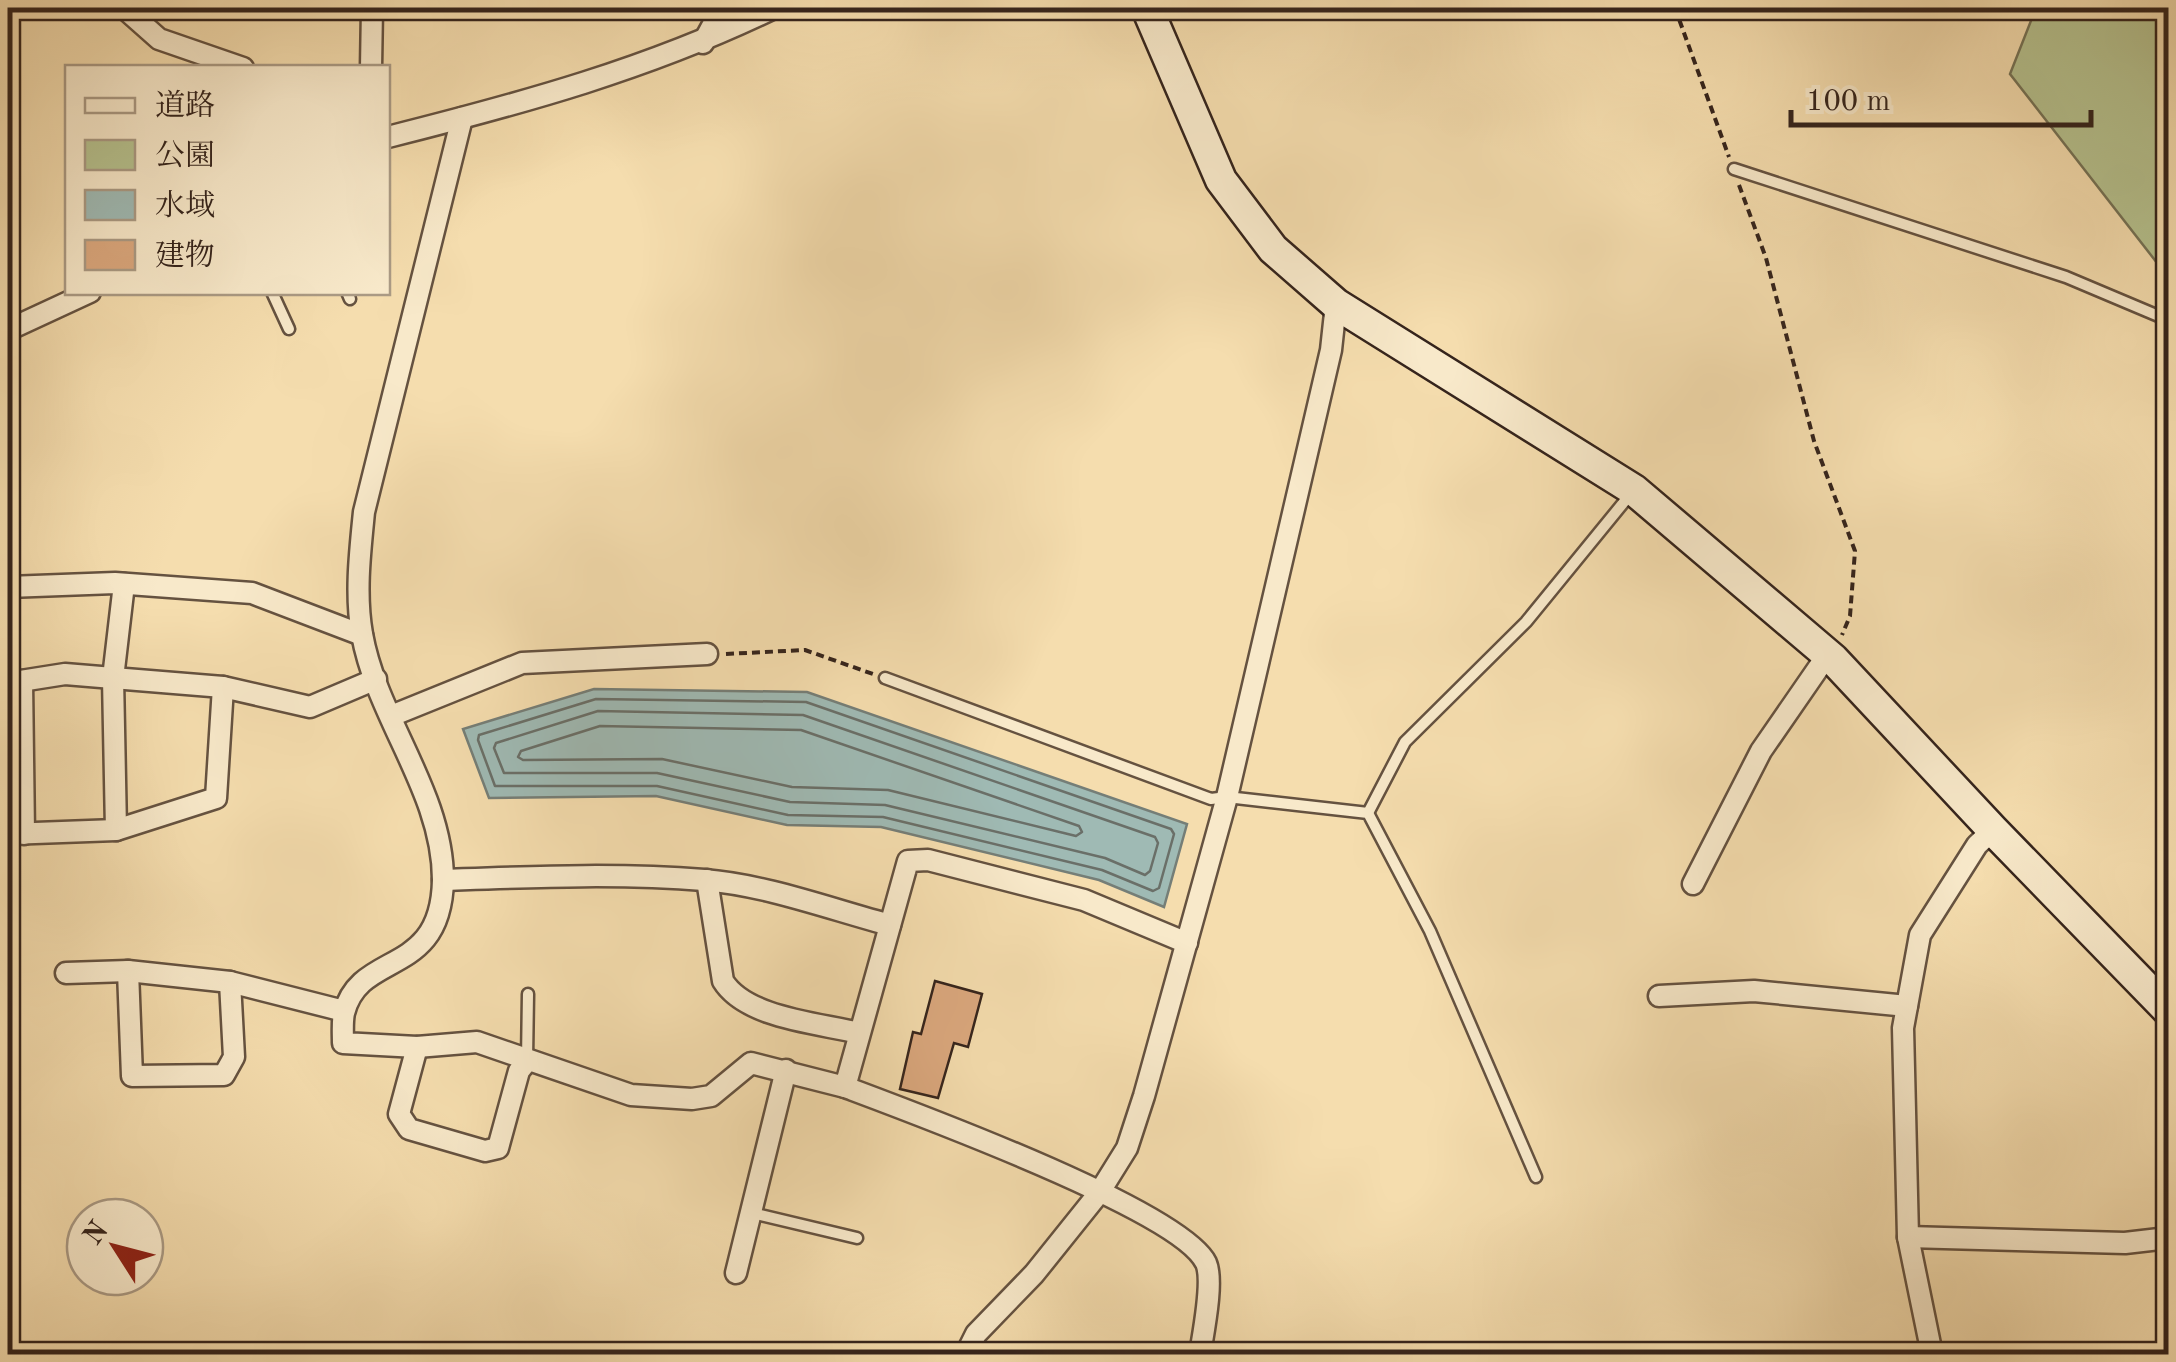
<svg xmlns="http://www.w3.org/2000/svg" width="2176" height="1362" viewBox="0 0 2176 1362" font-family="'Old Standard TT','Noto Serif JP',serif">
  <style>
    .green { fill: #b6c28f; stroke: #767356; stroke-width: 2.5 }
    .water { fill: #9fbab4; stroke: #757e77; stroke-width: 2.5 }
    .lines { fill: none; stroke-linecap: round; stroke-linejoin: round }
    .shore { stroke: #6a6f68; stroke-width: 2.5 }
    .building { fill: #dba87e; stroke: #35241c; stroke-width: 2.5 }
    .service-casing { stroke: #655240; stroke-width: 15 }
    .minor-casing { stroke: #655240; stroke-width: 25 }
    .secondary-casing { stroke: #35241c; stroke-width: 35 }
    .path { stroke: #35241c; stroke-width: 4; stroke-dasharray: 8 5; stroke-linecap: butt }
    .service { stroke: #f8e9ca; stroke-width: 10 }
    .minor { stroke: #f8e9ca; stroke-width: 20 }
    .secondary { stroke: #f8e9ca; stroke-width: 30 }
  </style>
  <rect width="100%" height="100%" fill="#f5ddae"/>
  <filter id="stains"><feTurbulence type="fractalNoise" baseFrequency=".002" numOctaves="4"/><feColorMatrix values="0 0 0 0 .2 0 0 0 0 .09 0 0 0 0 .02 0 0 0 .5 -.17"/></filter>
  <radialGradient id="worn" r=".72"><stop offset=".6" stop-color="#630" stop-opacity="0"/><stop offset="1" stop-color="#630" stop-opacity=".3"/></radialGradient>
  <polygon class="green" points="2036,8 2168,8 2168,277 2010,74"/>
  <polygon class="water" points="594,689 807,692 1187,824 1164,907 1099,880 881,827 787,825 656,796 489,798 463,729"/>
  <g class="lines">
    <g class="shore">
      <polygon points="596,699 806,702 1171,829 1174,834 1159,888 1153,891 1102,870 883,817 788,815 657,786 495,786 478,740 479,735"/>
      <polygon points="598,711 803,715 1155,837 1158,843 1150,871 1145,875 1105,858 885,805 790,802 657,773 504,773 494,748 496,743"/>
      <polygon points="600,726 801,730 1079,826 1082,832 1076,836 888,790 792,787 662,759 523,760 518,757 521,751"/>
    </g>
  </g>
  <polygon class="building" points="935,981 982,994 968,1047 954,1043 938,1098 900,1089 913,1032 921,1034"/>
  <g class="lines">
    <g class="service-casing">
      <g id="service">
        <polyline points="1734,169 2066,277 2168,320"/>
        <polyline points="272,292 289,329"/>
        <polyline points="347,292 350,299"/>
        <polyline points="885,678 1211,799 1227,797 1368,813 1430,931 1536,1177"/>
        <polyline points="1368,813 1405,742 1526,622 1633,491"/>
        <polyline points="527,1060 528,994"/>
        <polyline points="752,1213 857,1238"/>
      </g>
    </g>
    <g class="minor-casing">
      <g id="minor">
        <polyline points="124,8 159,39 243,68"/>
        <polyline points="703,43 722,8"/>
        <polyline points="371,68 372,8"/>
        <path d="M462,118L364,512C360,552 355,594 362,634C377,719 443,792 443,880C441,979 360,949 344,1013C342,1022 343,1034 343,1043L417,1047L477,1042L631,1095L692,1099L711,1096L751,1063L845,1087L908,861L928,860L1084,900L1187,943"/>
        <path d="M388,137C523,103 648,69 774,8"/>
        <polyline points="8,330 90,292"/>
        <polyline points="8,587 115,583 252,593 362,635"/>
        <polyline points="22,681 24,834"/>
        <polyline points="8,683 65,674 113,678 223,687 310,707 376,679"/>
        <polyline points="391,716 522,663 707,654"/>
        <polyline points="116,830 113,678 124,584"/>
        <polyline points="8,834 116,830 216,798 223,687"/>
        <path d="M443,880C529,877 617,873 704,880C766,885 830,909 890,925"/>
        <path d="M707,880L723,981C746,1018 818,1023 859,1033"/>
        <polyline points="1693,884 1761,751 1828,654"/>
        <polyline points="128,971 132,1076 224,1075 234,1057 230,982"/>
        <polyline points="66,973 128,971 230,982 344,1011"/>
        <polyline points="1659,996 1754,991 1907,1006"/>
        <polyline points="417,1047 399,1114 409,1129 485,1151 498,1148 519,1071 527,1061"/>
        <path d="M845,1087C909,1111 1181,1211 1206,1263C1214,1281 1203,1334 1200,1354"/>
        <polyline points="1908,1237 2125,1243 2168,1238"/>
        <polyline points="736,1273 786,1070"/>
        <polyline points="966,1354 976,1334 1034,1274 1099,1193 1127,1148 1144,1096 1227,797 1331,350 1336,304"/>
        <polyline points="1932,1354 1908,1237 1903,1028 1920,935 1977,845 1993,830"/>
      </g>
    </g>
    <g class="secondary-casing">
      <polyline id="secondary" points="1147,8 1221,180 1273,249 1336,304 1634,490 1833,659 1993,830 2168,1010"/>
    </g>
    <g class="path">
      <polyline points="1675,8 1729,157"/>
      <polyline points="1739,185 1766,258 1814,441 1855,551 1850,616 1842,635"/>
      <polyline points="726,654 805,650 873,674"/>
    </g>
    <use href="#service" class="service"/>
    <use href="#minor" class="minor"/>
    <use href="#secondary" class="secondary"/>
  </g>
  <rect width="2176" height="1362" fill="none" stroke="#f5ddae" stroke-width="40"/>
  <rect x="10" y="10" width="2156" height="1342" fill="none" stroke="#35241c" stroke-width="5"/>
  <rect x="20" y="20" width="2136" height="1322" fill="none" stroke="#35241c" stroke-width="2.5"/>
  <rect x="65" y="65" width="325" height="230" fill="#f8e9ca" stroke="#aa9a84" stroke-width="2.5"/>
  <rect x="85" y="98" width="50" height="15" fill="#f8e9ca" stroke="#aa9a84" stroke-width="2.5"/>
  <text x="155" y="115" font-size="30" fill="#35241c">道路</text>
  <rect x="85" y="140" width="50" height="30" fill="#b6c28f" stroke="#aa9a84" stroke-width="2.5"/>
  <text x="155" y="165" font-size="30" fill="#35241c">公園</text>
  <rect x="85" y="190" width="50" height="30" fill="#9fbab4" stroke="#aa9a84" stroke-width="2.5"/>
  <text x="155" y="215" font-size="30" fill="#35241c">水域</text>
  <rect x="85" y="240" width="50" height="30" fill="#dba87e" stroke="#aa9a84" stroke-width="2.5"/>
  <text x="155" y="265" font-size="30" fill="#35241c">建物</text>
  <g transform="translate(115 1247) rotate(306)"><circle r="48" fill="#f8e9ca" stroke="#aa9a84" stroke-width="2.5"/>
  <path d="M0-8L18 38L0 25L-18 38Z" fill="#8f2418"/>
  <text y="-15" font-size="28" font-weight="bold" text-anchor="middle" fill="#35241c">N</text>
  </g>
  <path d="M1791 110v15h300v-15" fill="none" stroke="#35241c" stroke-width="5"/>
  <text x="1806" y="110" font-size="30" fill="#35241c" stroke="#f8e9ca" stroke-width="8" paint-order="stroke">100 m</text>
  <rect width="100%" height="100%" filter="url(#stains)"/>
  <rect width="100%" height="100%" fill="url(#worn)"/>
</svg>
